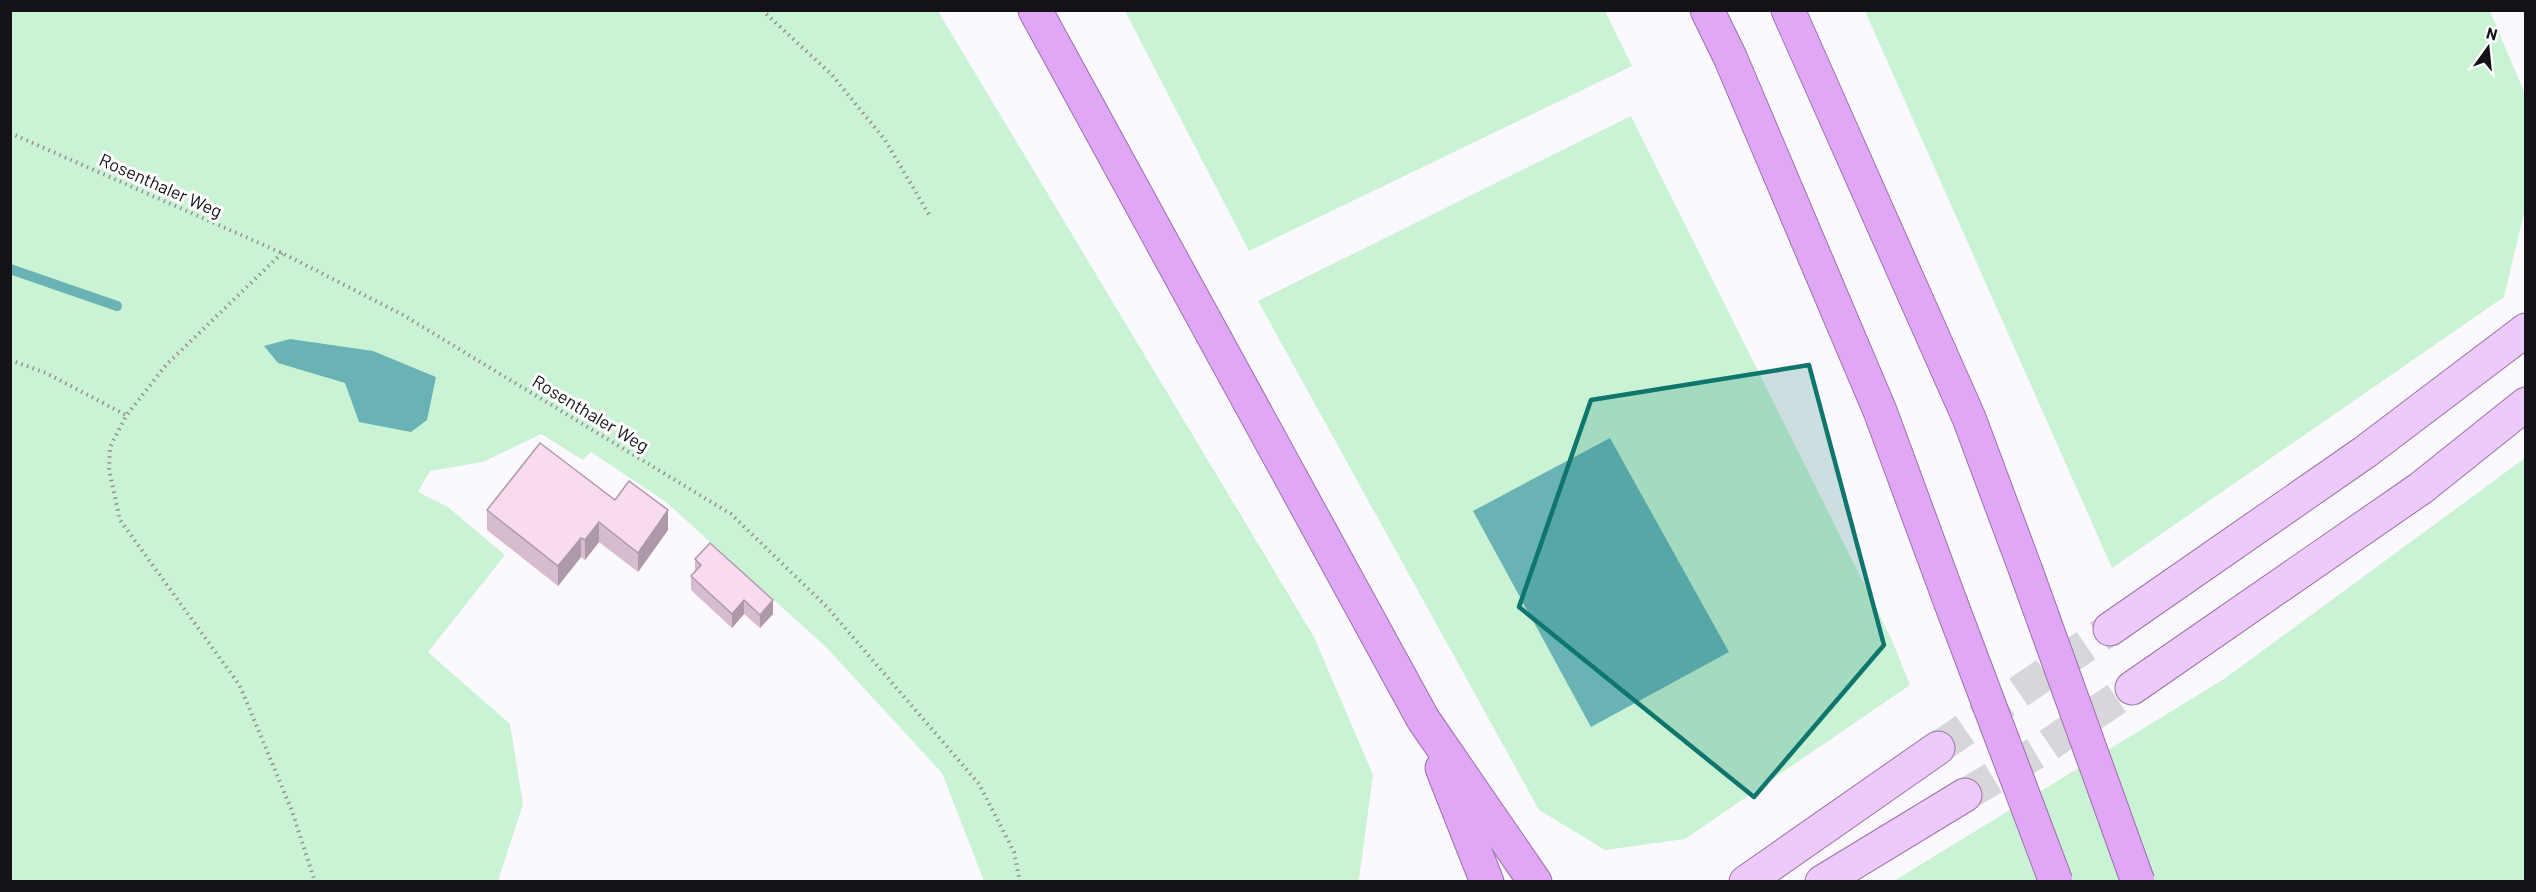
<svg xmlns="http://www.w3.org/2000/svg" width="2536" height="892" viewBox="0 0 2536 892" font-family="Barlow,sans-serif">
  <style>
    .green { fill: #caf3d5 }
    .water { fill: #6ab3b4 }
    .lines { fill: none; stroke-linecap: round; stroke-linejoin: round }
    .stream { stroke: #6ab3b4; stroke-width: 10 }
    .major-tunnel { stroke: #d8d6db; stroke-width: 33; stroke-dasharray: 33 16; stroke-linecap: butt }
    .major-casing { stroke: #9972a9; stroke-width: 35 }
    .highway-casing { stroke: #9972a9; stroke-width: 35 }
    .path { stroke: #949197; stroke-width: 4; stroke-dasharray: 1.5 4.5; stroke-linecap: butt }
    .major { stroke: #eccafa; stroke-width: 33 }
    .highway { stroke: #e0a7f7; stroke-width: 33 }
    .highway-bridge-casing { stroke: #9972a9; stroke-width: 35; stroke-linecap: butt }
    .highway-bridge { stroke: #e0a7f7; stroke-width: 33 }
    .wall { fill: #d6bcce }
    .shaded-wall { fill: #ae99a8 }
    .building { fill: #f9dbf0; stroke: #ae99a8; stroke-width: 1.5 }
    .marked { fill: #0f766e; fill-opacity: 0.2; stroke: #0f766e; stroke-width: 4.5; stroke-linejoin: round }
    .labels { text-anchor: middle; dominant-baseline: central; stroke-width: 6; stroke-linejoin: round; paint-order: stroke }
    .street-label { font-size: 18px; fill: #151119; stroke: #fff }
  </style>
  <rect width="100%" height="100%" fill="#fbf9fd"/>
  <g class="green">
    <polygon points="10,11 938,11 1314,637 1373,775 1359,879 1356,882 984,881 942,773 826,647 666,502 591,452 583,460 541,434 483,462 430,471 418,492 448,507 505,555 428,652 510,724 523,804 498,881 11,881"/>
    <polygon points="1125,11 1605,11 1632,66 1249,251"/>
    <polygon points="1865,11 2490,11 2525,94 2525,209 2504,297 2112,568"/>
    <polygon points="1631,116 1891,638 1910,685 1685,839 1605,850 1539,810 1258,301"/>
    <polygon points="2525,458 2525,881 1892,882 2224,679"/>
  </g>
  <g class="water">
    <polygon points="290,339 373,351 436,377 427,420 411,432 359,422 345,383 278,363 264,346"/>
    <polygon points="1610,438 1729,652 1591,727 1473,511"/>
  </g>
  <g class="lines">
    <polyline class="stream" points="10,269 117,306"/>
    <g class="major-tunnel">
      <polyline points="1938,748 2110,629"/>
      <polyline points="1965,795 2044,748 2132,688"/>
    </g>
    <g class="major-casing">
      <g id="major">
        <polyline points="2110,629 2365,452 2526,330"/>
        <polyline points="2132,688 2421,488 2526,404"/>
        <polyline points="1746,882 1938,748"/>
        <polyline points="1822,882 1965,795"/>
      </g>
    </g>
    <g class="highway-casing">
      <g id="highway">
        <polyline points="1035,10 1423,719 1535,882"/>
        <polyline points="1707,10 1730,57 1880,411 1950,601"/>
        <polyline points="1788,10 1969,418 2026,571"/>
        <polyline points="1442,768 1487,882"/>
      </g>
    </g>
    <g class="path">
      <polyline points="762,10 832,75 885,140 931,218"/>
      <polyline points="10,133 282,253 403,315 731,514 827,607 979,784 1014,852 1020,882"/>
      <polyline points="282,253 166,365 126,416 110,447 109,470 120,520 240,686 292,811 315,882"/>
      <polyline points="10,360 46,373 126,415"/>
    </g>
    <use href="#major" class="major"/>
    <use href="#highway" class="highway"/>
    <g class="highway-bridge-casing">
      <g id="highway-bridge">
        <polyline points="2026,571 2138,882"/>
        <polyline points="1950,601 2056,882"/>
      </g>
    </g>
    <use href="#highway-bridge" class="highway-bridge"/>
  </g>
  <g class="wall">
    <polygon points="487,510 668,530 638,572 599,542 585,560 581,557 558,586 487,530"/>
    <polygon points="695,559 773,614 760,628 744,614 732,628 691,590 691,576 695,571"/>
  </g>
  <g class="shaded-wall">
    <polygon points="668,510 668,530 638,572 638,553"/>
    <polygon points="599,522 599,542 585,560 585,540"/>
    <polygon points="581,538 581,557 558,586 558,566"/>
    <polygon points="744,600 744,614 732,628 732,614"/>
    <polygon points="773,600 773,614 760,628 760,615"/>
  </g>
  <g class="building">
    <polygon points="540,443 615,500 629,481 668,510 638,553 599,522 585,540 581,538 558,566 487,510"/>
    <polygon points="710,543 773,600 760,615 744,600 732,614 691,576 701,565 695,559"/>
  </g>
  <path class="marked" d="M1809,365L1884,645L1754,797L1519,607L1591,400Z"/>
  <g class="labels">
    <g class="street-label">
      <text transform="translate(161 185) rotate(24)">Rosenthaler Weg</text>
      <text transform="translate(591 413) rotate(31)">Rosenthaler Weg</text>
    </g>
  </g>
  <rect width="2536" height="892" fill="none" stroke="#151119" stroke-width="24"/>
  <g transform="translate(2488 48) rotate(15)" stroke="#ffffff" stroke-width="4.5" paint-order="stroke">
  <path d="M0-4.5L10 22L0 15L-10 22Z" fill="#151119"/>
  <text y="-9" font-size="16" font-weight="bold" text-anchor="middle" fill="#151119">N</text>
  </g>
</svg>
